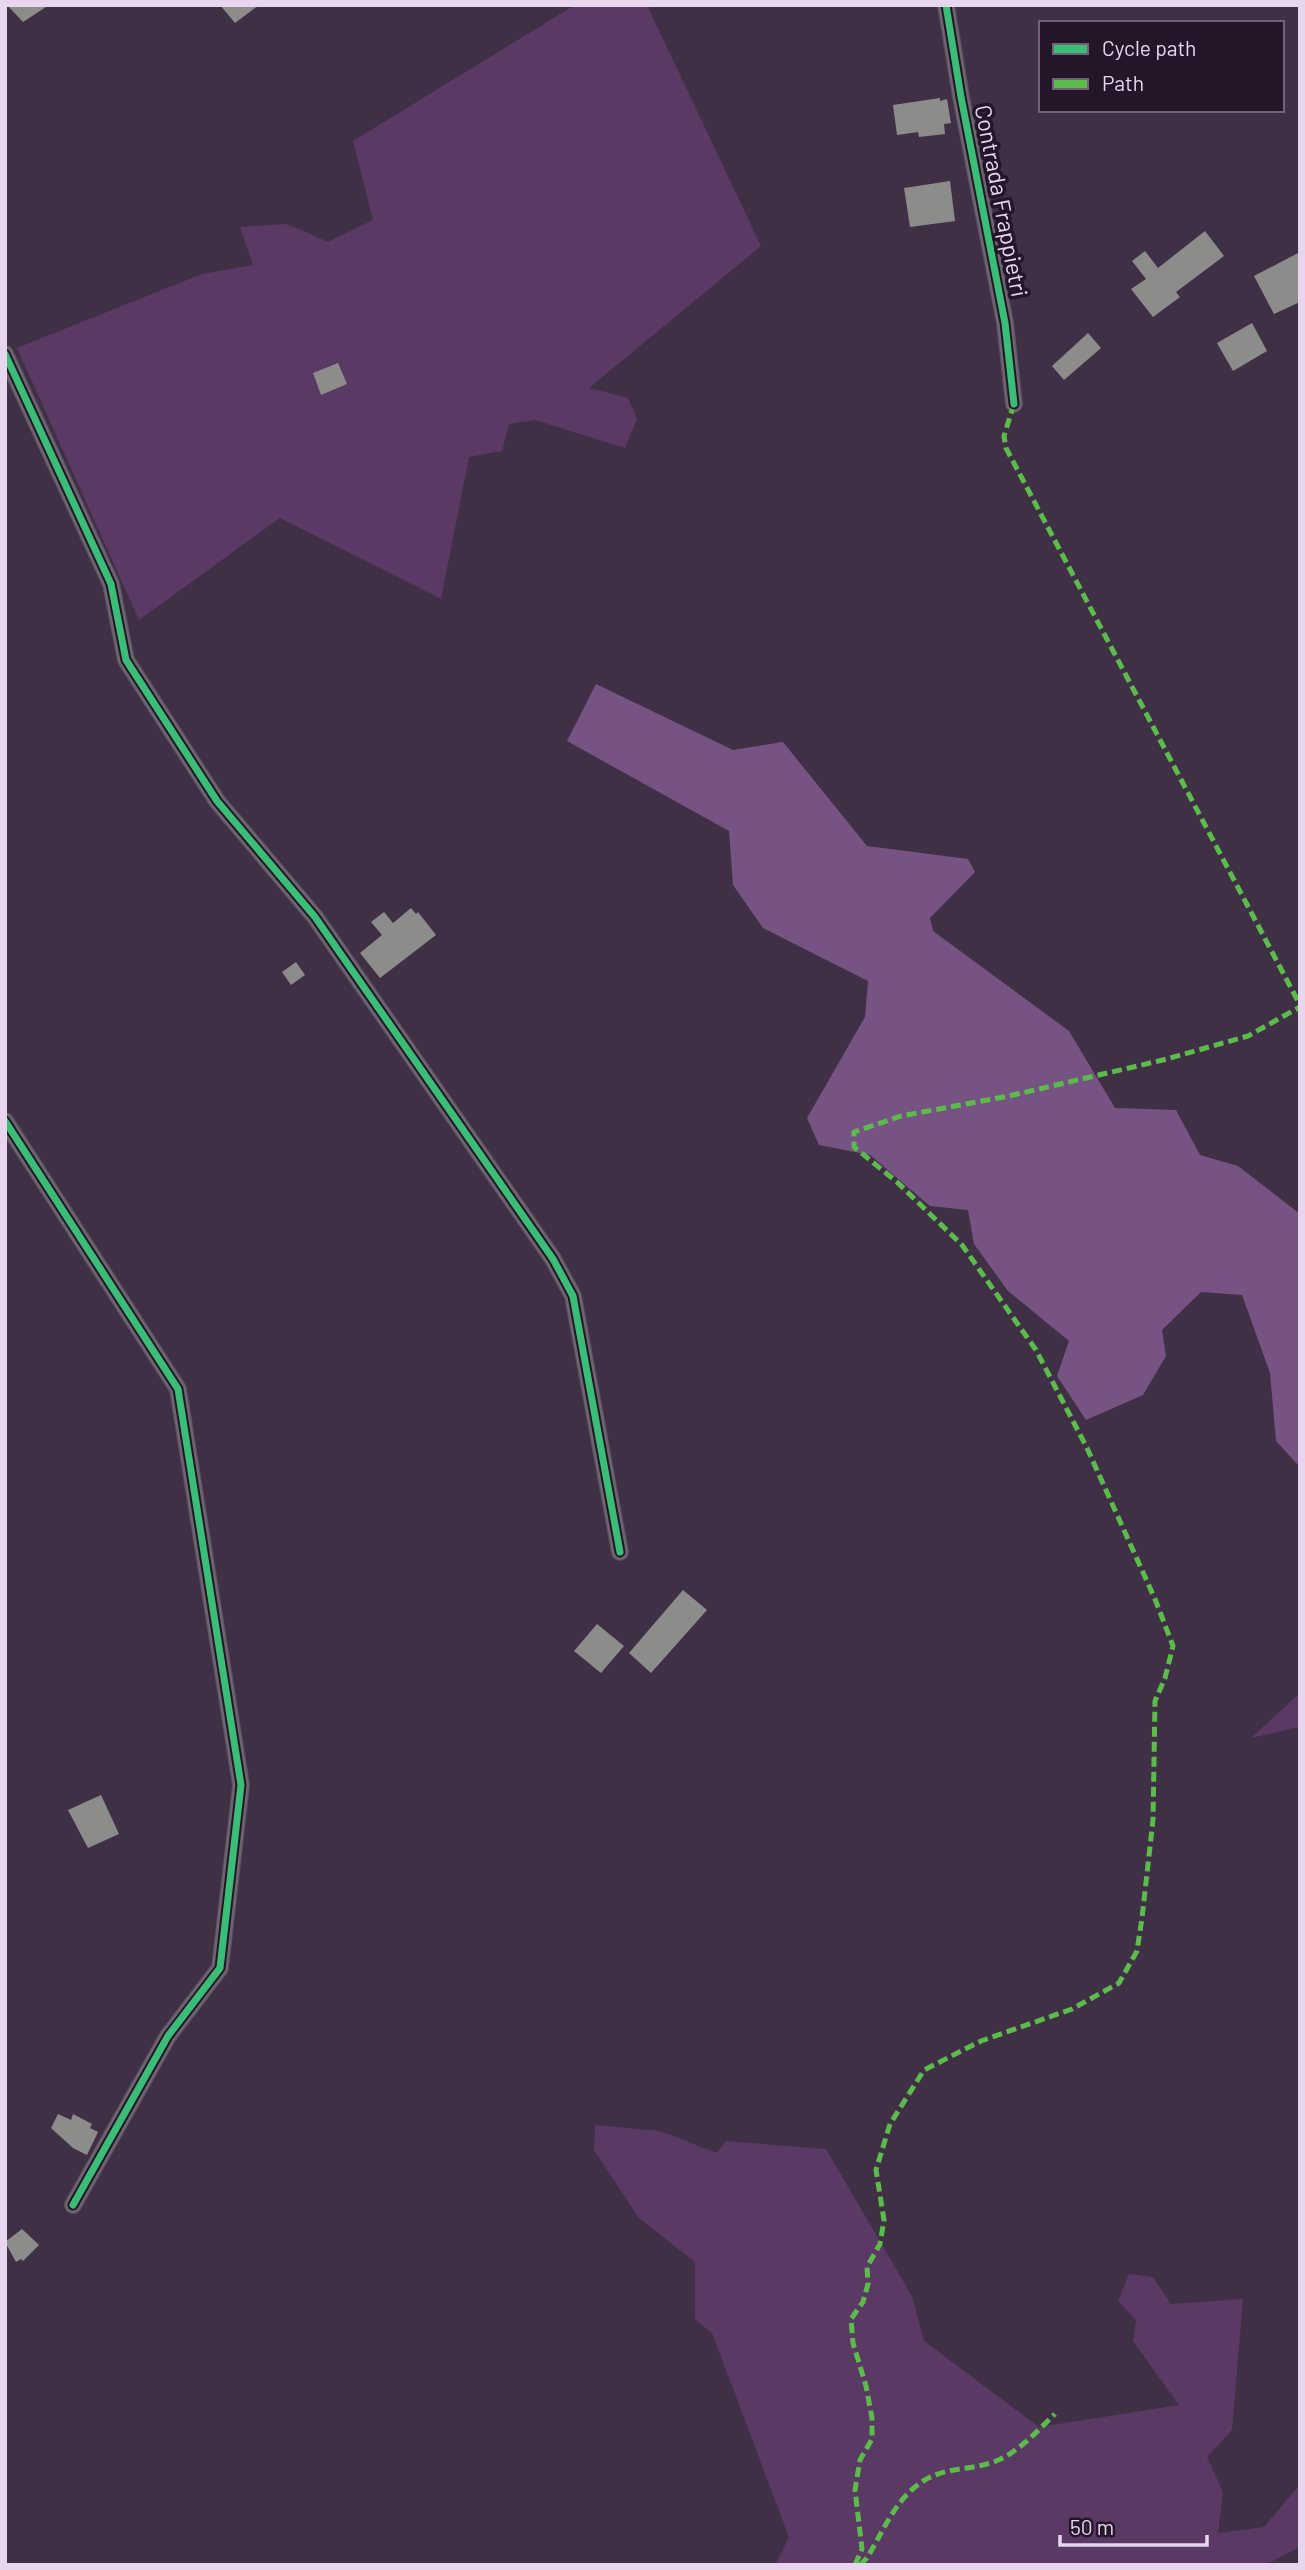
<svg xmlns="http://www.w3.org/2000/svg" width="1305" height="2570" viewBox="0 0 1305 2570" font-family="Barlow,sans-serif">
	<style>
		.green { fill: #5a3965 }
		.forest { fill: #765383 }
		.building { fill: #8c8d8b }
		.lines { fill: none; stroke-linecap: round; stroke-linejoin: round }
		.street-casing { stroke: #5a4c5f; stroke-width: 18 }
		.street { stroke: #6c656f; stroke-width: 16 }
		.quiet { stroke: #5cbc4b; stroke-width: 5; stroke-dasharray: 10 5; stroke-linecap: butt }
		.cycleway-casing { stroke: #241628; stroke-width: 11 }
		.cycleway { stroke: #3abd76; stroke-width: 7 }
		.labels { text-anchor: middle; stroke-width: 7; stroke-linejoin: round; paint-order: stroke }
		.street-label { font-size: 23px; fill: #e8d5ee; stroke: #241628 }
	</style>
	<rect width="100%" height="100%" fill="#403046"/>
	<g class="green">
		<path d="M 575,5 L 647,5 L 761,246 L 589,388 L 628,398 L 637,419 L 625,448 L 535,420 L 509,424 L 502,451 L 469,457 L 441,599 L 280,518 L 139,620 L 17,348 L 202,274 L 253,265 L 240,227 L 287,224 L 328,242 L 373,220 L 353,141 Z"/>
		<path d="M 1300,1693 L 1300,1727 L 1251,1738 Z"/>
		<path d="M 595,2125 L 660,2131 L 717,2153 L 726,2141 L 826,2149 L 912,2296 L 924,2341 L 1039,2427 L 1179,2405 L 1133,2341 L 1136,2320 L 1118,2301 L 1129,2274 L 1153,2277 L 1171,2304 L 1243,2299 L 1232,2430 L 1207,2457 L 1223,2492 L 1218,2533 L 1264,2527 L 1296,2489 L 1300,2488 L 1300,2547 L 1265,2565 L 775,2565 L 789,2537 L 712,2333 L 695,2319 L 695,2262 L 639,2218 L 594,2150 Z"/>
	</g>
	<path class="forest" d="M 596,684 L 733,750 L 783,742 L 867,846 L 968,859 L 975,872 L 930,918 L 933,931 L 1069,1031 L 1115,1108 L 1176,1110 L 1200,1155 L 1238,1166 L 1300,1214 L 1300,1467 L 1276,1441 L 1270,1373 L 1242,1295 L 1201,1292 L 1162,1330 L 1166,1356 L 1143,1395 L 1086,1420 L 1057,1376 L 1069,1341 L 1008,1291 L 974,1244 L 968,1210 L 930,1206 L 870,1155 L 819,1145 L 807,1118 L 865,1017 L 868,981 L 763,928 L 733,885 L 729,831 L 567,741 Z"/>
	<g class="building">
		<path d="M 7,5 L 49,5 L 23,22 Z"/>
		<path d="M 220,5 L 259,5 L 235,23 Z"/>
		<path d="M 940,98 L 940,101 L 947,99 L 951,123 L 944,124 L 945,134 L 919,137 L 918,132 L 897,135 L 893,105 Z"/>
		<path d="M 950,181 L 955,221 L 910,227 L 904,188 Z"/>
		<path d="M 1205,231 L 1224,256 L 1176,292 L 1180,297 L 1153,317 L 1131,289 L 1146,279 L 1132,261 L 1145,251 L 1158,268 Z"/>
		<path d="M 1300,252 L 1300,302 L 1274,314 L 1254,276 Z"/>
		<path d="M 1252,323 L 1267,351 L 1233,371 L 1217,343 Z"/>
		<path d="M 1088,333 L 1101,348 L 1064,380 L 1052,366 Z"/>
		<path d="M 338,363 L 347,384 L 321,395 L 313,373 Z"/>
		<path d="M 411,908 L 416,914 L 418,912 L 436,935 L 380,978 L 360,953 L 382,935 L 371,922 L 384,912 L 393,923 Z"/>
		<path d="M 296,962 L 305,975 L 291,985 L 282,972 Z"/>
		<path d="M 683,1590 L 707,1610 L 651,1673 L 629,1653 Z"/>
		<path d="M 597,1624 L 624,1646 L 601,1673 L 574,1651 Z"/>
		<path d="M 101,1795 L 119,1834 L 88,1848 L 68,1810 Z"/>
		<path d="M 58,2114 L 71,2120 L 73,2114 L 92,2124 L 90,2128 L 98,2132 L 87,2155 L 73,2148 L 51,2128 Z"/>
		<path d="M 22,2229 L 39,2245 L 23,2261 L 21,2259 L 16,2262 L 5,2242 Z"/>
	</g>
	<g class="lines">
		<defs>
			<g id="street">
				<path d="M 946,5 L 961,97 L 1005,323 L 1014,404"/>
				<path d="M 5,354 L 111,584 L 126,660 L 217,801 L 315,917 L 553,1259 L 573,1296 L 620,1552"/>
				<path d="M 5,1121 L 178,1389 L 241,1785 L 220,1968 L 168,2036 L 73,2205"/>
			</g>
		</defs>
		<use href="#street" class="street-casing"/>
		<use href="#street" class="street"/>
		<g class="quiet">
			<path d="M 1014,404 L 1004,436 L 1006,448 L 1300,1005"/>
			<path d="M 855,2565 L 862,2549 L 855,2490 L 860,2460 L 872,2439 L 872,2418 L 866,2386 L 853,2343 L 851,2319 L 863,2302 L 868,2284 L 867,2267 L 880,2244 L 884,2220 L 876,2170 L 890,2124 L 924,2070 L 981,2041 L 1072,2009 L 1119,1983 L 1137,1951 L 1142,1918 L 1153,1820 L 1155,1701 L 1165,1678 L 1173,1646 L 1155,1599 L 1087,1448 L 1036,1350 L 962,1245 L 897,1182 L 854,1147 L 854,1132 L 901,1116 L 1009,1096 L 1163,1060 L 1248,1036 L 1300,1007"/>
			<path d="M 860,2565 L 867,2558 C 881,2535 893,2505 915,2487 C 941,2465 968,2472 996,2461 C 1019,2452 1038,2430 1055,2414"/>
		</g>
		<defs>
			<g id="cycleway">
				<path d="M 946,5 L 961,97 L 1005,323 L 1014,404"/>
				<path d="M 5,354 L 111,584 L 126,660 L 217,801 L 315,917 L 553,1259 L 573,1296 L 620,1552"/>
				<path d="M 5,1121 L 178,1389 L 241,1785 L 220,1968 L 168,2036 L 73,2205"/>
			</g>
		</defs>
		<use href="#cycleway" class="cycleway-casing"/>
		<use href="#cycleway" class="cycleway"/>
	</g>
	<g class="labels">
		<g class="street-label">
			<text transform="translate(1001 201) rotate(79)" y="8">Contrada Frappietri</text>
		</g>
	</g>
	<rect width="1305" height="2570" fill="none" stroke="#e8d5ee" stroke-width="14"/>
	<rect x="1039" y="21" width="245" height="91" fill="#241628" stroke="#726277" stroke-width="2"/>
	<rect x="1053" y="44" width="35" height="10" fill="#3abd76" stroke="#726277" stroke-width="2"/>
	<text x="1102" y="56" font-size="21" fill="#e8d5ee">Cycle path</text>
	<rect x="1053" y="79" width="35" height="10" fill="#5cbc4b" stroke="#726277" stroke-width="2"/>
	<text x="1102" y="91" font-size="21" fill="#e8d5ee">Path</text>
	<path d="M1060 2535v10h147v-10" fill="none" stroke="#e8d5ee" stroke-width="3.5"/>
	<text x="1070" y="2535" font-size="21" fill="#e8d5ee" stroke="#241628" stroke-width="5" paint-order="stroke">50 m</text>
</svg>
